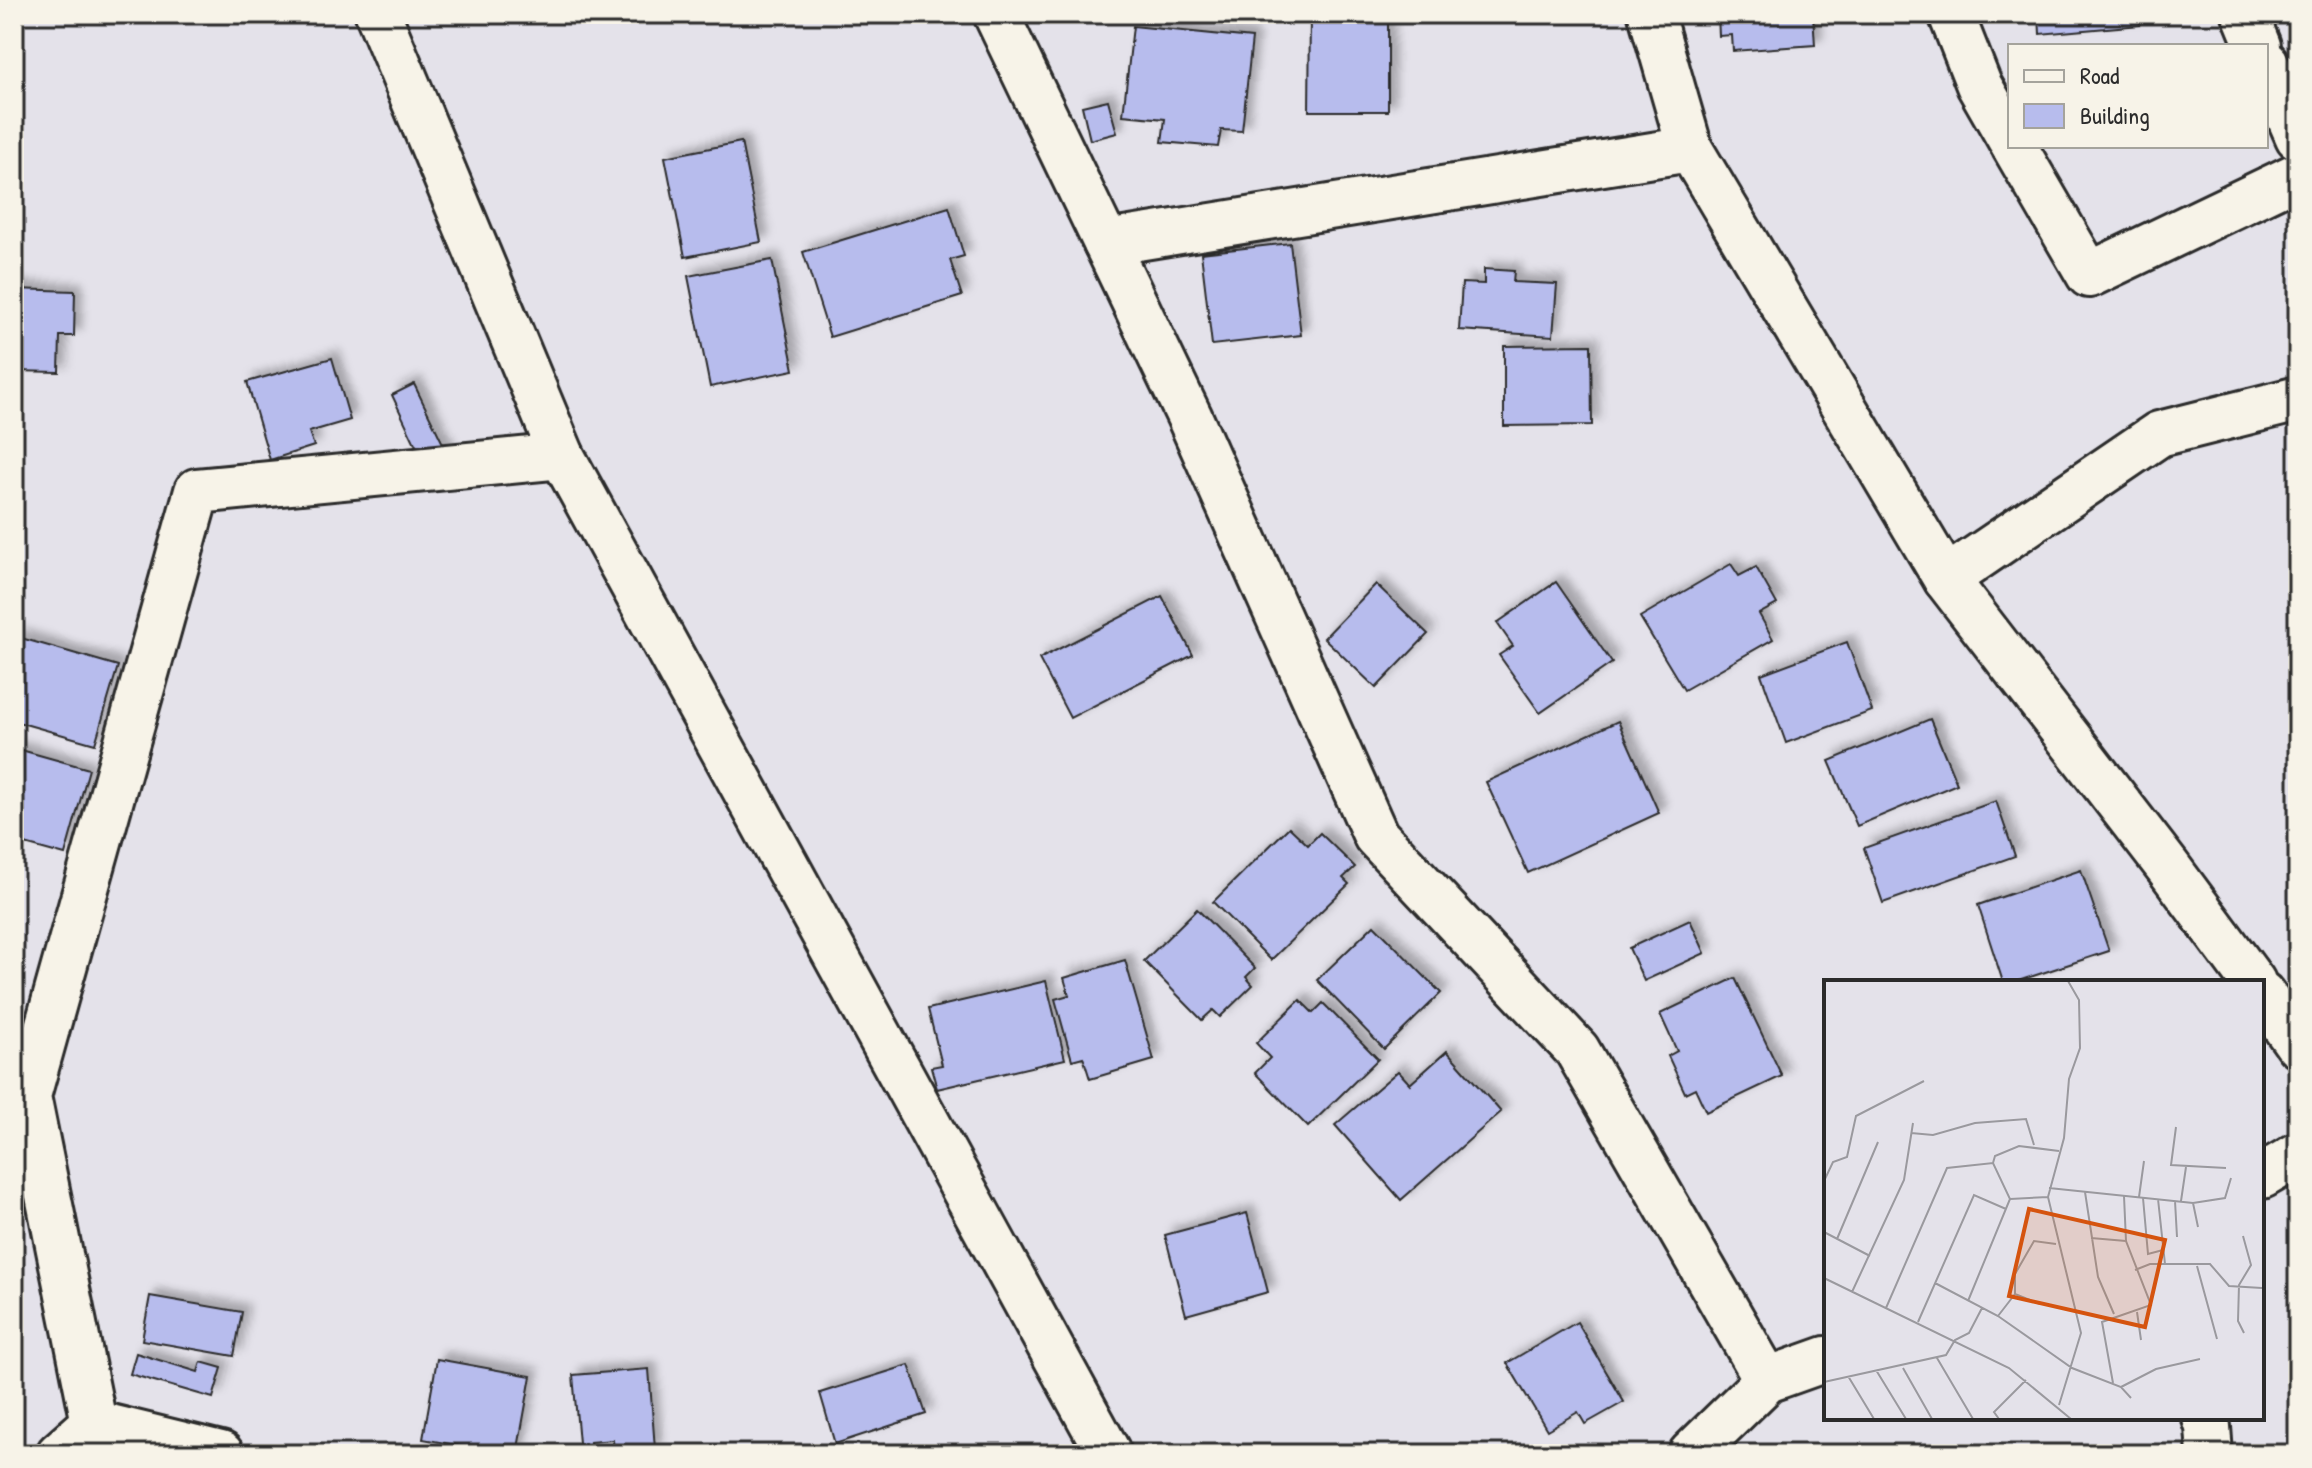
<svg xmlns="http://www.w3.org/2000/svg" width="2312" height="1468" viewBox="0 0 2312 1468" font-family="'Patrick Hand',sans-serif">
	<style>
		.building { fill: #b7bced; stroke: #2b2b2b; stroke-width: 2; filter: url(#shadow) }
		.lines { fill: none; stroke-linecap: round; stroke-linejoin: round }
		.minor-casing { stroke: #2b2b2b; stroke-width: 50 }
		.minor { stroke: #f7f3e8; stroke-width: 44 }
		.inset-road { fill: none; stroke: #9a999e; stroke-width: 2 }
		.view { fill: #d5540f; fill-opacity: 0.15; stroke: #d5540f; stroke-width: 4 }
		.inset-edge { fill: none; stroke: #2b2b2b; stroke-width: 4 }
	</style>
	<defs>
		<filter id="shadow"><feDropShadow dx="7" dy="-7" stdDeviation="4" flood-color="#0004"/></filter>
	</defs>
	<rect width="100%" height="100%" fill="#e4e2ea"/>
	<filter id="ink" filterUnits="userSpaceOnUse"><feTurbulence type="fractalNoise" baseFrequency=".0125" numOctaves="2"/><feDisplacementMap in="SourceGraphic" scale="16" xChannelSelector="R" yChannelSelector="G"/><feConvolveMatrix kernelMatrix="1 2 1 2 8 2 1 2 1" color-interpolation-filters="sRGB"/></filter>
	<g filter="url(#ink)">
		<g class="building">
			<path d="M 1310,14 L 1388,14 L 1388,111 L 1309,111 Z"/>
			<path d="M 1718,14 L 1813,14 L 1815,45 L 1733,51 L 1732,35 L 1719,36 Z"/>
			<path d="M 2039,14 L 2139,14 L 2140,25 L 2040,34 Z"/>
			<path d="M 1133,26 L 1252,38 L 1242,131 L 1221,130 L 1218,147 L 1162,142 L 1165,119 L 1123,115 Z"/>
			<path d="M 1108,100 L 1117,133 L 1090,140 L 1082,106 Z"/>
			<path d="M 741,142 L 761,242 L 685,257 L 665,157 Z"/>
			<path d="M 949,207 L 964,256 L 950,260 L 962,296 L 830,337 L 803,252 Z"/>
			<path d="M 1290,243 L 1301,335 L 1212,345 L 1201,253 Z"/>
			<path d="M 772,260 L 794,370 L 710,387 L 688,276 Z"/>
			<path d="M 1484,269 L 1514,271 L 1513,282 L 1557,284 L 1553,336 L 1459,330 L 1462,283 L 1484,284 Z"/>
			<path d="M 14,289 L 75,291 L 74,336 L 60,336 L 59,372 L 14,371 Z"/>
			<path d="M 1591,345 L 1592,425 L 1504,426 L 1504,346 Z"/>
			<path d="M 332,358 L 350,420 L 309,432 L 314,446 L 270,460 L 247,382 Z"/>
			<path d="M 414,384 L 449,456 L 426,467 L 392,395 Z"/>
			<path d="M 1731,564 L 1739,576 L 1756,567 L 1777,604 L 1759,614 L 1773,639 L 1684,690 L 1640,617 Z"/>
			<path d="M 1556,582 L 1612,663 L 1540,713 L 1499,655 L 1513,646 L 1497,623 Z"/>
			<path d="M 1376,584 L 1428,634 L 1376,688 L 1324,638 Z"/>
			<path d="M 1162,596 L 1193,655 L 1070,718 L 1039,659 Z"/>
			<path d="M 14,636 L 118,666 L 95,744 L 14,721 Z"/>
			<path d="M 1847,642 L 1872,711 L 1786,743 L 1761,674 Z"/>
			<path d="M 1930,719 L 1957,784 L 1857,826 L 1829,761 Z"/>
			<path d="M 1618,721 L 1659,813 L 1528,873 L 1486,782 Z"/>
			<path d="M 14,748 L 89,769 L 65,855 L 14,841 Z"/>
			<path d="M 1996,801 L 2015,856 L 1883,903 L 1864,848 Z"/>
			<path d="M 1289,827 L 1308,845 L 1320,833 L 1355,867 L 1343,878 L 1349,884 L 1271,960 L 1213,902 Z"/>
			<path d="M 2081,870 L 2109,951 L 2015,982 L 2003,982 L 1978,905 Z"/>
			<path d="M 1197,909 L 1255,968 L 1246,977 L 1253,985 L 1220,1017 L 1213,1010 L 1202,1020 L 1144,961 Z"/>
			<path d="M 1690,920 L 1705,953 L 1644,981 L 1629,948 Z"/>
			<path d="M 1374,925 L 1441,993 L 1384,1049 L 1317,980 Z"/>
			<path d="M 1125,960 L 1154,1060 L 1090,1079 L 1083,1057 L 1072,1060 L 1055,999 L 1069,995 L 1064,978 Z"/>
			<path d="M 1735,978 L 1782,1076 L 1706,1112 L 1695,1088 L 1685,1093 L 1668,1056 L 1677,1051 L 1660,1014 Z"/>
			<path d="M 1046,981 L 1065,1059 L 937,1089 L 931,1067 L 942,1065 L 928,1009 Z"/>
			<path d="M 1300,1000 L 1313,1013 L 1323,1003 L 1378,1059 L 1308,1127 L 1255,1073 L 1270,1058 L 1256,1043 Z"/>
			<path d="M 1447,1051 L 1501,1112 L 1401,1200 L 1335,1125 L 1398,1071 L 1410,1084 Z"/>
			<path d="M 1247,1213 L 1268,1292 L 1186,1315 L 1165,1235 Z"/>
			<path d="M 150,1296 L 242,1312 L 234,1356 L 142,1340 Z"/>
			<path d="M 1577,1322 L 1624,1402 L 1585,1424 L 1578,1412 L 1547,1430 L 1507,1363 Z"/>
			<path d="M 136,1353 L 198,1372 L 201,1362 L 222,1368 L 213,1398 L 130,1374 Z"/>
			<path d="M 437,1359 L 531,1376 L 517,1454 L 505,1454 L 423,1439 Z"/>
			<path d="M 909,1365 L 926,1414 L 835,1444 L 820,1393 Z"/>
			<path d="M 649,1369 L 655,1449 L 614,1452 L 613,1440 L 590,1442 L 590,1454 L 580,1454 L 573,1375 Z"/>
		</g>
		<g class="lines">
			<defs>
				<g id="minor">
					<path d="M 378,14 L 562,456 L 1109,1454"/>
					<path d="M 996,14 L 1189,416 L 1376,836 L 1577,1050 L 1767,1380"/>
					<path d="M 1651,14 L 1690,149 L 1946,579 L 2168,867 L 2253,982"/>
					<path d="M 1951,14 L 1979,85 L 2010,139"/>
					<path d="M 2245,14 L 2258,46"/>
					<path d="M 2266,63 L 2298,137"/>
					<path d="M 2014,146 L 2089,275 L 2298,175"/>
					<path d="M 1106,243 L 1690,149"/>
					<path d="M 1946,579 L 2159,434 L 2298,399"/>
					<path d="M 2262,994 L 2298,1045"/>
					<path d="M 2262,1176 L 2298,1155"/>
					<path d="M 2205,1418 L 2208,1427 L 2210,1454"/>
					<path d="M 94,1423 L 221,1454"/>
					<path d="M 59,1454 L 94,1423 L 28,1096 L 197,491 L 562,456"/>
					<path d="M 1691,1454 L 1767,1380 L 1826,1359"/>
				</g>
			</defs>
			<use href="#minor" class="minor-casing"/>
			<use href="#minor" class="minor"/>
		</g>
	</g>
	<g transform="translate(1824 980)">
		<rect width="440" height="440" fill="#e4e2ea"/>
		<path class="inset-road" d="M 352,147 L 347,185 L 402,188M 87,153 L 109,155 L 151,143 L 202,139 L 210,165M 169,183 L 171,176 L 195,166 L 235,171M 0,201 L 9,182 L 23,177 L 32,136 L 100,101M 225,208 L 369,223 L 401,218 L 407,198M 261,212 L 274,297 L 290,334M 315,217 L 320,181M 319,218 L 324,274 L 339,270M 186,219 L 224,217M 334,219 L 341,284M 351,221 L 353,257M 357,221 L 362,187M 369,223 L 374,247M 0,252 L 46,276M 419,256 L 427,285 L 415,305 L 414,341 L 420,353M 267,258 L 302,261M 13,259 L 54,162M 373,286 L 393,359M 311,290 L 326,284 L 386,284 L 405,306 L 438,308M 0,298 L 185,388 L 247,439M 111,303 L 174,336 L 248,388 L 297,407 L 307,418M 28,312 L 80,200 L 89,143M 191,314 L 216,324M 62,328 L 123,188 L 169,183 L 186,219 L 144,321M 313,332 L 317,360M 174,336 L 191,314 L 191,294 L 210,261 L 232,264M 94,342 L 150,215 L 182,229M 113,378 L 149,439M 79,388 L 108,439M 52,390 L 82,439M 24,396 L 50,439M 0,402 L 122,375 L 131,360 L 145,353 L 158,328M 289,403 L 278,342 L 327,325 L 302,261 L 300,216M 297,407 L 332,389 L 376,379M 235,425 L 257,353 L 224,217 L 240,158 L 245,99 L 256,68 L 255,20 L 244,1M 175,439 L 170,432 L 202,400"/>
		<path class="view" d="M 205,229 L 341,260 L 321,347 L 185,316 Z"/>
		<rect width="440" height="440" class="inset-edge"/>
	</g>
	<rect width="2312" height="1468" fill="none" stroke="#f7f3e8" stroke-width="48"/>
	<rect x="24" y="24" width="2264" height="1420" fill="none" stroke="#2b2b2b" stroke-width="3" filter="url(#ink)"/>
	<rect x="2008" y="44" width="260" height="104" fill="#f7f3e8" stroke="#a5a39c" stroke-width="2"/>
	<rect x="2024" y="70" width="40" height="12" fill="#f7f3e8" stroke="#a5a39c" stroke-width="2"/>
	<text x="2080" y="84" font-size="24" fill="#2b2b2b">Road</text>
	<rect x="2024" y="104" width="40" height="24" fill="#b7bced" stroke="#a5a39c" stroke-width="2"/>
	<text x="2080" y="124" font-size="24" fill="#2b2b2b">Building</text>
</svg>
